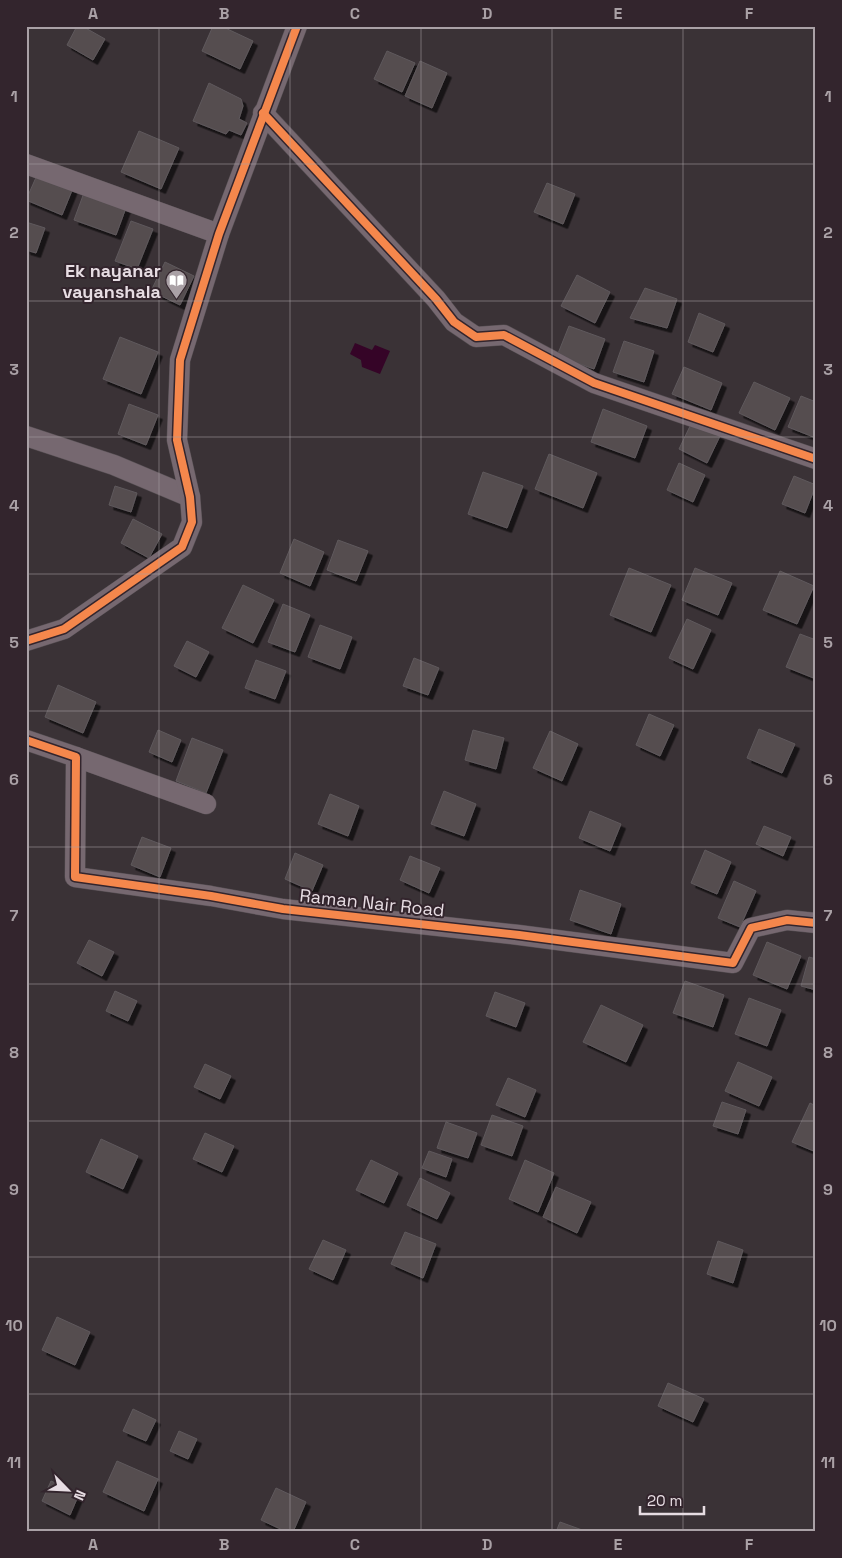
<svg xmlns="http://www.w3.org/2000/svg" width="842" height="1558" viewBox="0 0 842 1558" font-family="'Space Grotesk',sans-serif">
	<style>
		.water { fill: #350427 }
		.building { fill: #544d50; stroke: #5f595c; filter: url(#shadow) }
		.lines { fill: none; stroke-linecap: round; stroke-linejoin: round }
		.street-casing { stroke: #554e52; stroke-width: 21 }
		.street { stroke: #766870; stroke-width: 20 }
		.cycleway-casing { stroke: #33252d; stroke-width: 11 }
		.cycleway { stroke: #f5874c; stroke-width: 8 }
		.grid { fill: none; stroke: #aaa1a6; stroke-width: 1; stroke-opacity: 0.55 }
		.labels { text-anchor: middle; stroke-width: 4; stroke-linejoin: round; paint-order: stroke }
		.poi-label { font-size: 18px; font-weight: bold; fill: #e7dde3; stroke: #33252d; text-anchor: end }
		.street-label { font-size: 18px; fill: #e7dde3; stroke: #33252d }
		.neatline { fill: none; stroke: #aaa1a6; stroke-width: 2 }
		.grid-label { font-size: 16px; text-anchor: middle; font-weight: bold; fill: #aaa1a6 }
	</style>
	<defs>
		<filter id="shadow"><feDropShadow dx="4.5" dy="4.5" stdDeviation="0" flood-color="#0009"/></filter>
	</defs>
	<rect width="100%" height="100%" fill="#3a3236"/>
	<path class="water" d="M 355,343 L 372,350 L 375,345 L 390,351 L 380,374 L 362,367 L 361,360 L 350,354 Z"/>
	<g class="building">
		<path d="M 77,26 L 82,26 L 105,39 L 93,60 L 67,45 Z"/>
		<path d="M 213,26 L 221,26 L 253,41 L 240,69 L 202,51 Z"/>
		<path d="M 387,51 L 415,63 L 402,92 L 374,79 Z"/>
		<path d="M 420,61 L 447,73 L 432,108 L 405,96 Z"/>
		<path d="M 209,83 L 241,99 L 243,106 L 239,119 L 247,123 L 241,135 L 229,130 L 226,134 L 193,121 Z"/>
		<path d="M 139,131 L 179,148 L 161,189 L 121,172 Z"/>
		<path d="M 38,173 L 73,188 L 62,215 L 26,200 Z"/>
		<path d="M 547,183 L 575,194 L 563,224 L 534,212 Z"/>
		<path d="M 85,190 L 127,205 L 116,235 L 74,220 Z"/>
		<path d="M 131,221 L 153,229 L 137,269 L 115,261 Z"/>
		<path d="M 26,222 L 45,228 L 36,253 L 26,250 Z"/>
		<path d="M 165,262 L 194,276 L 180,305 L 151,291 Z"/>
		<path d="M 577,275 L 610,292 L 595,323 L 561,306 Z"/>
		<path d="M 645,288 L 677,299 L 667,328 L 630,318 Z"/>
		<path d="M 699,313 L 725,324 L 713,352 L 688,342 Z"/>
		<path d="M 569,326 L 605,339 L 594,369 L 557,356 Z"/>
		<path d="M 120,337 L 158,352 L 141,394 L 103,379 Z"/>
		<path d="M 624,341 L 654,351 L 644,382 L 613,372 Z"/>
		<path d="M 684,367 L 722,383 L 711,410 L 672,394 Z"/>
		<path d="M 754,382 L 790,398 L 775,430 L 739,413 Z"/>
		<path d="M 801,396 L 816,402 L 816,438 L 788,427 Z"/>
		<path d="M 129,404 L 158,415 L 146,445 L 118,434 Z"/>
		<path d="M 603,409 L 647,426 L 635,458 L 591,442 Z"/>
		<path d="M 692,422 L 720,436 L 707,463 L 679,449 Z"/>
		<path d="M 549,454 L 597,473 L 583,508 L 535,489 Z"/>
		<path d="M 679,463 L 705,475 L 693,502 L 667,490 Z"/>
		<path d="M 483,472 L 523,486 L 507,528 L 468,514 Z"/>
		<path d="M 794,476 L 816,485 L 805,513 L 782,504 Z"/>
		<path d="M 115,486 L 137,493 L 131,512 L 109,505 Z"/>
		<path d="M 133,519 L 162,534 L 149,558 L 121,543 Z"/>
		<path d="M 294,539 L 324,552 L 310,586 L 280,573 Z"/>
		<path d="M 338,540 L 368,551 L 356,581 L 327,570 Z"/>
		<path d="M 629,568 L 671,585 L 651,632 L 610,615 Z"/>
		<path d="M 695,568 L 732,583 L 718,615 L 682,600 Z"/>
		<path d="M 780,571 L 814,586 L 797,624 L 763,610 Z"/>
		<path d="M 243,585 L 274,600 L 253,643 L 222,628 Z"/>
		<path d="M 283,604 L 310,615 L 295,652 L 268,642 Z"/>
		<path d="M 687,619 L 711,630 L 693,669 L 669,658 Z"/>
		<path d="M 320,625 L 352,637 L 340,669 L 308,657 Z"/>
		<path d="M 800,634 L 816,640 L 816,679 L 786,667 Z"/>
		<path d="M 187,641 L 209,652 L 196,677 L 174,666 Z"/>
		<path d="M 414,658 L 439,668 L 428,695 L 403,686 Z"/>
		<path d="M 256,660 L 286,671 L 275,699 L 245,688 Z"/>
		<path d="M 58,685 L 96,702 L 83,733 L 45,717 Z"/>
		<path d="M 649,714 L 674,725 L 660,756 L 636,745 Z"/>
		<path d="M 759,729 L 795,744 L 782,773 L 747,758 Z"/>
		<path d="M 158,730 L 181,740 L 172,762 L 149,752 Z"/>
		<path d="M 473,730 L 504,738 L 496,769 L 465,760 Z"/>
		<path d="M 550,731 L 578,744 L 562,781 L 533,768 Z"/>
		<path d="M 192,738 L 223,750 L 206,793 L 176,781 Z"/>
		<path d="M 444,791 L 476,804 L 464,836 L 431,824 Z"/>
		<path d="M 330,794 L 359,806 L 348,836 L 318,824 Z"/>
		<path d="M 590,811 L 621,824 L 610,851 L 579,838 Z"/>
		<path d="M 764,826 L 791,837 L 783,856 L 756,844 Z"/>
		<path d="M 142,837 L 171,848 L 160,877 L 131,865 Z"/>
		<path d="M 705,850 L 731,862 L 717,894 L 691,883 Z"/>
		<path d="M 295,853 L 323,865 L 312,891 L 285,879 Z"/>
		<path d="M 410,856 L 440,868 L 429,893 L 400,880 Z"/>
		<path d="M 734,881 L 756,891 L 740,927 L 718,918 Z"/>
		<path d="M 580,890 L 621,904 L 611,934 L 570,920 Z"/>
		<path d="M 89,940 L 114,952 L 102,976 L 77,963 Z"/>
		<path d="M 767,942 L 801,956 L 787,989 L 753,975 Z"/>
		<path d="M 809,957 L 816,959 L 816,990 L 801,986 Z"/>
		<path d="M 685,981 L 724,995 L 713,1027 L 673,1013 Z"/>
		<path d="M 115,991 L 137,1001 L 128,1021 L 106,1011 Z"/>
		<path d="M 495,992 L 525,1003 L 516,1027 L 486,1016 Z"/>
		<path d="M 749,998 L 781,1010 L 767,1046 L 735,1034 Z"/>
		<path d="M 601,1005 L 643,1025 L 626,1062 L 583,1042 Z"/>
		<path d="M 738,1062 L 772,1077 L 759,1106 L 725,1091 Z"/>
		<path d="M 205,1064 L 231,1076 L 220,1099 L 194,1087 Z"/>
		<path d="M 508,1078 L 536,1090 L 525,1117 L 496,1105 Z"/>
		<path d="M 722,1102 L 746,1110 L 738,1134 L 713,1126 Z"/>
		<path d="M 810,1103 L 816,1106 L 816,1152 L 792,1142 Z"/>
		<path d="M 492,1115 L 523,1126 L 512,1156 L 481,1145 Z"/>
		<path d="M 446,1122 L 477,1133 L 468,1158 L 437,1148 Z"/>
		<path d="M 205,1133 L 234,1146 L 222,1172 L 193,1159 Z"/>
		<path d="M 101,1139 L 138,1156 L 123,1189 L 86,1172 Z"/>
		<path d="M 429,1151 L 452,1159 L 446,1177 L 422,1168 Z"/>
		<path d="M 371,1160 L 398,1173 L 384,1203 L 356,1190 Z"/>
		<path d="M 525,1160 L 554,1173 L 538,1212 L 509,1199 Z"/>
		<path d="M 420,1178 L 450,1193 L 437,1219 L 407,1205 Z"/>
		<path d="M 556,1187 L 591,1202 L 577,1233 L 543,1217 Z"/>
		<path d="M 405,1232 L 436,1244 L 423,1278 L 391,1264 Z"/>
		<path d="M 323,1240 L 346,1250 L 333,1280 L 309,1269 Z"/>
		<path d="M 718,1241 L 743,1250 L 733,1283 L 707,1274 Z"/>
		<path d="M 57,1317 L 90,1332 L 75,1365 L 42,1350 Z"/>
		<path d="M 668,1383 L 704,1399 L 693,1422 L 658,1406 Z"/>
		<path d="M 133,1409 L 156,1420 L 146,1441 L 123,1431 Z"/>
		<path d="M 179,1431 L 197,1439 L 188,1459 L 170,1451 Z"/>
		<path d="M 117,1461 L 158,1479 L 144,1511 L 103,1492 Z"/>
		<path d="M 51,1481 L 79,1494 L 70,1515 L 42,1501 Z"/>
		<path d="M 276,1488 L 306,1502 L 293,1532 L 287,1532 L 261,1520 Z"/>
		<path d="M 560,1522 L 585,1531 L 584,1532 L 556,1532 Z"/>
	</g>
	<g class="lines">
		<defs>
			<g id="street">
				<path d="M 263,113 L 436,299 L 454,322 L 476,337 L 504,335 L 594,383 L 816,459"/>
				<path d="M 26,164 L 219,234"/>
				<path d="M 26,436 L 114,465 L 190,497"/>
				<path d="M 26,641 L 64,629 L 182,547 L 192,522 L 190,497 L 177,440 L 180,360 L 219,234 L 297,26"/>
				<path d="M 26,740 L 76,757 L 75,877 L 211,896 L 283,909 L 519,935 L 733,963 L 751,928 L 787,920 L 816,923"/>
				<path d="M 76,757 L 206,804"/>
			</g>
		</defs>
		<use href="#street" class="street-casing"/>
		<use href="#street" class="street"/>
		<defs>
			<g id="cycleway">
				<path d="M 263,113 L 436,299 L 454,322 L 476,337 L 504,335 L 594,383 L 816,459"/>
				<path d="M 26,641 L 64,629 L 182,547 L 192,522 L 190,497 L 177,440 L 180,360 L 219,234 L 297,26"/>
				<path d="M 26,740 L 76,757 L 75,877 L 211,896 L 283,909 L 519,935 L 733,963 L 751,928 L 787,920 L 816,923"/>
			</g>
		</defs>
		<use href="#cycleway" class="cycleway-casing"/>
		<use href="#cycleway" class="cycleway"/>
	</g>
	<path class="grid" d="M 159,26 L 159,1532M 290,26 L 290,1532M 421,26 L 421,1532M 552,26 L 552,1532M 683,26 L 683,1532M 26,164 L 816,164M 26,301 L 816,301M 26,437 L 816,437M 26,574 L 816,574M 26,711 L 816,711M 26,847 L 816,847M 26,984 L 816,984M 26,1121 L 816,1121M 26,1257 L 816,1257M 26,1394 L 816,1394"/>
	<defs>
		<symbol id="library-pin" viewBox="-11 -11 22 30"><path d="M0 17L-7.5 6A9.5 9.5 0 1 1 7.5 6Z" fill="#aaa1a6" stroke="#33252d"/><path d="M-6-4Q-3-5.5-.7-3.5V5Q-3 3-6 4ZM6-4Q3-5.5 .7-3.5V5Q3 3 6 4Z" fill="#fff"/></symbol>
	</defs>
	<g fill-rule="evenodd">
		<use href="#library-pin" x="164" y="268" width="25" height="34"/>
	</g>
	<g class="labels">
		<g class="poi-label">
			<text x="161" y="277">Ek nayanar<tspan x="161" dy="21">vayanshala</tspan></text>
		</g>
		<g class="street-label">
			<text transform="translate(372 903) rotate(6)" y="6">Raman Nair Road</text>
		</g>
	</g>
	<rect width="842" height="1558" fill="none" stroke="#33252d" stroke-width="55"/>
	<g transform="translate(68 1490) rotate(114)" stroke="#33252d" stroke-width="4" paint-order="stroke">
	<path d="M0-4L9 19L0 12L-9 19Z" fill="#e7dde3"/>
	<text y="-8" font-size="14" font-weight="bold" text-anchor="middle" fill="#e7dde3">N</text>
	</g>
	<path d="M640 1506v8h64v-8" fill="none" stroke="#e7dde3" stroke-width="2.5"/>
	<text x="647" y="1506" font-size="15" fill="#e7dde3" stroke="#33252d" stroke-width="4" paint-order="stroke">20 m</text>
	<rect x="28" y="28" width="786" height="1502" class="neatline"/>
	<g class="grid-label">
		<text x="93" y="19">A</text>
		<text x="224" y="19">B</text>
		<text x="355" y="19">C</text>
		<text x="487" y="19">D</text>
		<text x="618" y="19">E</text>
		<text x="749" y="19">F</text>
		<text x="14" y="102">1</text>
		<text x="828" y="102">1</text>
		<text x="14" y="238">2</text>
		<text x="828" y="238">2</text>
		<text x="14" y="375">3</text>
		<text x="828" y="375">3</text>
		<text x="14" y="511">4</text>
		<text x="828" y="511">4</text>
		<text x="14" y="648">5</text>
		<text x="828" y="648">5</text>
		<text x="14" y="785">6</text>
		<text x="828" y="785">6</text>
		<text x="14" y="921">7</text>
		<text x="828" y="921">7</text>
		<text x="14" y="1058">8</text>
		<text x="828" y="1058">8</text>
		<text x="14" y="1195">9</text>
		<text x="828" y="1195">9</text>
		<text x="14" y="1331">10</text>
		<text x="828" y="1331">10</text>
		<text x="14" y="1468">11</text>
		<text x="828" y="1468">11</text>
		<text x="93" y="1550">A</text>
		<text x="224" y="1550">B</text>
		<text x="355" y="1550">C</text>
		<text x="487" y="1550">D</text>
		<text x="618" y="1550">E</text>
		<text x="749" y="1550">F</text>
	</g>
</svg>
